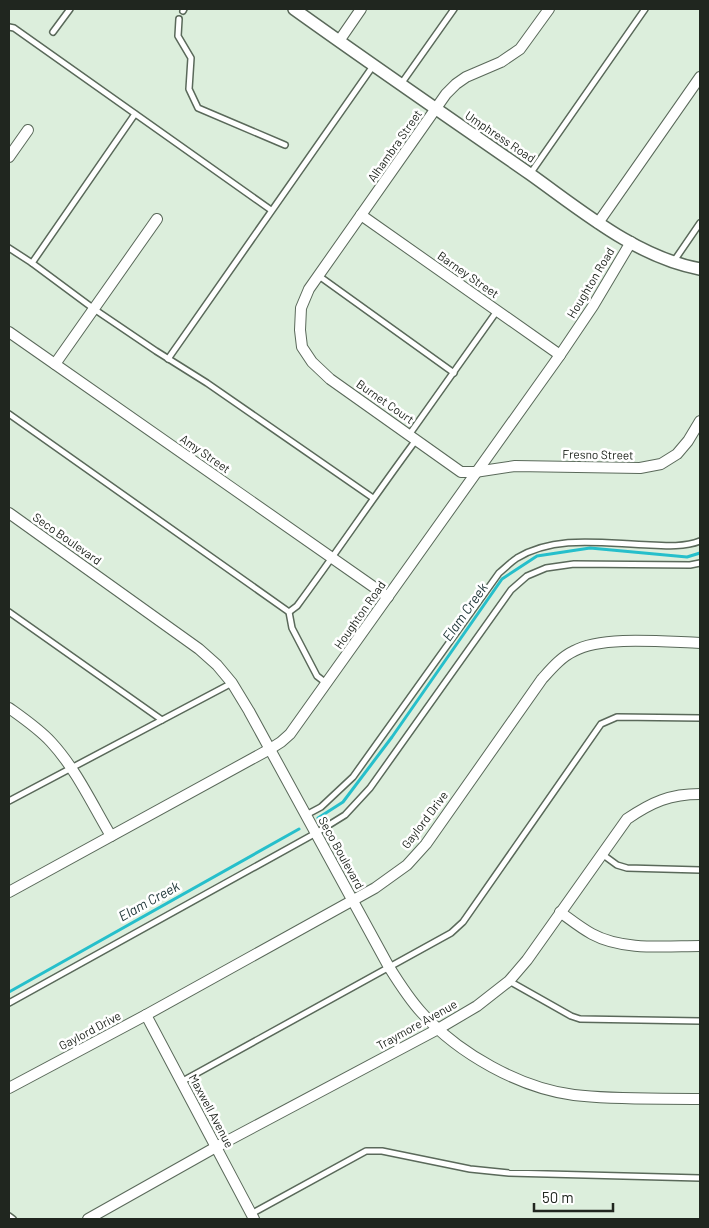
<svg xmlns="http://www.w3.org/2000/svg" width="709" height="1228" viewBox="0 0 709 1228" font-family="Barlow,sans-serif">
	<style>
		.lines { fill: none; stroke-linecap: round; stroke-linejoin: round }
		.stream { stroke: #26bfcb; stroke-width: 3 }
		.service-casing { stroke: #5a695a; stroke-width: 8 }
		.minor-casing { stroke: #5a695a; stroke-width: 12 }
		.tertiary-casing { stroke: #5a695a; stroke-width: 14 }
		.service { stroke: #fff; stroke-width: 5 }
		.minor { stroke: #fff; stroke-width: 10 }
		.tertiary { stroke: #fff; stroke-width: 11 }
		.labels { text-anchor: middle; stroke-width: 5; stroke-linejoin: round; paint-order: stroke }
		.street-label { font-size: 12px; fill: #20261f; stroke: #fff }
		.water-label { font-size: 14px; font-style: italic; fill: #21383a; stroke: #fff }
	</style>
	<rect width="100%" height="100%" fill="#dceedc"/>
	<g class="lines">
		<g class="stream">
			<path d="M 318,818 L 343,802 L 392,737 L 502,579 L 537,556 L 590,548 L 687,557 L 700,553"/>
			<path d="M 9,992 L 299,829"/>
		</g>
		<defs>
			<g id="service">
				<path d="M 183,11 L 184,9"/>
				<path d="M 179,19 L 178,36 L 191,58 L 189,89 L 198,108 L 285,145"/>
				<path d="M 9,27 L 14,28 L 271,210"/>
				<path d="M 53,32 L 70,9"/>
				<path d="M 401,84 L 454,9"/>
				<path d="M 135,114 L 32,263 L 94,309 L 156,351 L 207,383 L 373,498"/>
				<path d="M 530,174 L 645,9"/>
				<path d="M 9,248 L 32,263"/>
				<path d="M 674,261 L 700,223"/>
				<path d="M 319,276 L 454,373"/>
				<path d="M 168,359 L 373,66"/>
				<path d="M 9,414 L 289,612 L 292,628 L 317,676 L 326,683"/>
				<path d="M 409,435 L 497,311"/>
				<path d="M 9,612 L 162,720 L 9,801"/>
				<path d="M 289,612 L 297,606 C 337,552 375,495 416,440"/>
				<path d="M 162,720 L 232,683"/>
				<path d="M 306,815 L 321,807 L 353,777 L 499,573 C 505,568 511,562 517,558 C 557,534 606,544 650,545 C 667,546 685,547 700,541"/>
				<path d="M 602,854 L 617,865 L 627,868 L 700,870"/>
				<path d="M 509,981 L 571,1016 L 580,1019 L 700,1021"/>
				<path d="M 9,1003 L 316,833 L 345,815 L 370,788 L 511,590 L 527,576 L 546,568 L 574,564 L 690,565 L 700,563"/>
				<path d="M 181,1082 L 451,933 L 463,922 L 601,724 L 617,717 L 700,718"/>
				<path d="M 251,1214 L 366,1151 L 382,1151 L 470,1169 L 509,1173 L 700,1178"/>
				<path d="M 9,1216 L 13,1219"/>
			</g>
			<g id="minor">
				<path d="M 549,9 L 520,49 L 501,62 L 466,77 L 456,84 L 446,94 L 309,289 L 301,308 L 300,330 L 302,347 L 312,362 L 330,379 L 461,472 L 475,472 L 515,466 L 640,468 L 661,464 L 677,454 L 688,441 L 700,421"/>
				<path d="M 339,41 L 361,9"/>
				<path d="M 9,157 L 28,130"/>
				<path d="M 361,215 L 560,355"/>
				<path d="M 598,223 L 700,77"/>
				<path d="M 9,332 L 388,597"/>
				<path d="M 55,364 L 157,219"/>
				<path d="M 9,513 L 199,649 L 217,665 L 232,683 L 249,711 L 389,967 C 399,983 409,999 422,1013 C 459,1054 520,1088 574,1095 C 616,1100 659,1098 700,1099"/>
				<path d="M 9,708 C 23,718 39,729 51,742 C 76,769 92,804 111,836"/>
				<path d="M 9,892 L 270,749 L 281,742 L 290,734 L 560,355 L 593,306 L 631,242"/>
				<path d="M 560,912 C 571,920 581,928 592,934 C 623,951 667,946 700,946"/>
				<path d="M 146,1015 L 254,1219"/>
				<path d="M 9,1088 L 146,1015 L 375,888 L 407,865 L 426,844 L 542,679 C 551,669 561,657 574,651 C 602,635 667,642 700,643"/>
				<path d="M 88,1219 L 216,1147 L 438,1029 L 477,1006 L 509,981 L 527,960 L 627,819 C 652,802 670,794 700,794"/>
			</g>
			<path id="tertiary" d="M 294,9 C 372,65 451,119 530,174 C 582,211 636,257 700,269"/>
		</defs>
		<use href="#service" class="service-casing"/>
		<use href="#minor" class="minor-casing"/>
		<use href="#tertiary" class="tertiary-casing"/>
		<use href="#service" class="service"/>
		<use href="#minor" class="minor"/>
		<use href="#tertiary" class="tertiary"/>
	</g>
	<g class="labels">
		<g class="street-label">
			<text transform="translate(500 137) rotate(34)" y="4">Umphress Road</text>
			<text transform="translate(395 146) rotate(-55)" y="4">Alhambra Street</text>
			<text transform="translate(468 275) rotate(35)" y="4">Barney Street</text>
			<text transform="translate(591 283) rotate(-59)" y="4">Houghton Road</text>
			<text transform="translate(385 402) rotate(35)" y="4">Burnet Court</text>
			<text transform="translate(205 454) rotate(35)" y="4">Amy Street</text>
			<text transform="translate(598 455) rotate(1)" y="4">Fresno Street</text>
			<text transform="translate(67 539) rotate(35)" y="4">Seco Boulevard</text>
			<text transform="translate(360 615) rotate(-55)" y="4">Houghton Road</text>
			<text transform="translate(425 820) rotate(-53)" y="4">Gaylord Drive</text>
			<text transform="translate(341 853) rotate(61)" y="4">Seco Boulevard</text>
			<text transform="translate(417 1025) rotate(-29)" y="4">Traymore Avenue</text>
			<text transform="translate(90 1031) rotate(-28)" y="4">Gaylord Drive</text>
			<text transform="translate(211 1111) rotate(62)" y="4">Maxwell Avenue</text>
		</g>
		<g class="water-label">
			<text transform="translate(465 612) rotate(-55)" y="5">Elam Creek</text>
			<text transform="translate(149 901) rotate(-29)" y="5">Elam Creek</text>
		</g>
	</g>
	<rect width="709" height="1228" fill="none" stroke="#20261f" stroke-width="20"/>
	<path d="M534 1203v8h79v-8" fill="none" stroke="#20261f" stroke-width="2.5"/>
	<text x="542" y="1203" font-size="15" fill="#20261f" stroke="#ffffff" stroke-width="4" paint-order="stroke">50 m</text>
</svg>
